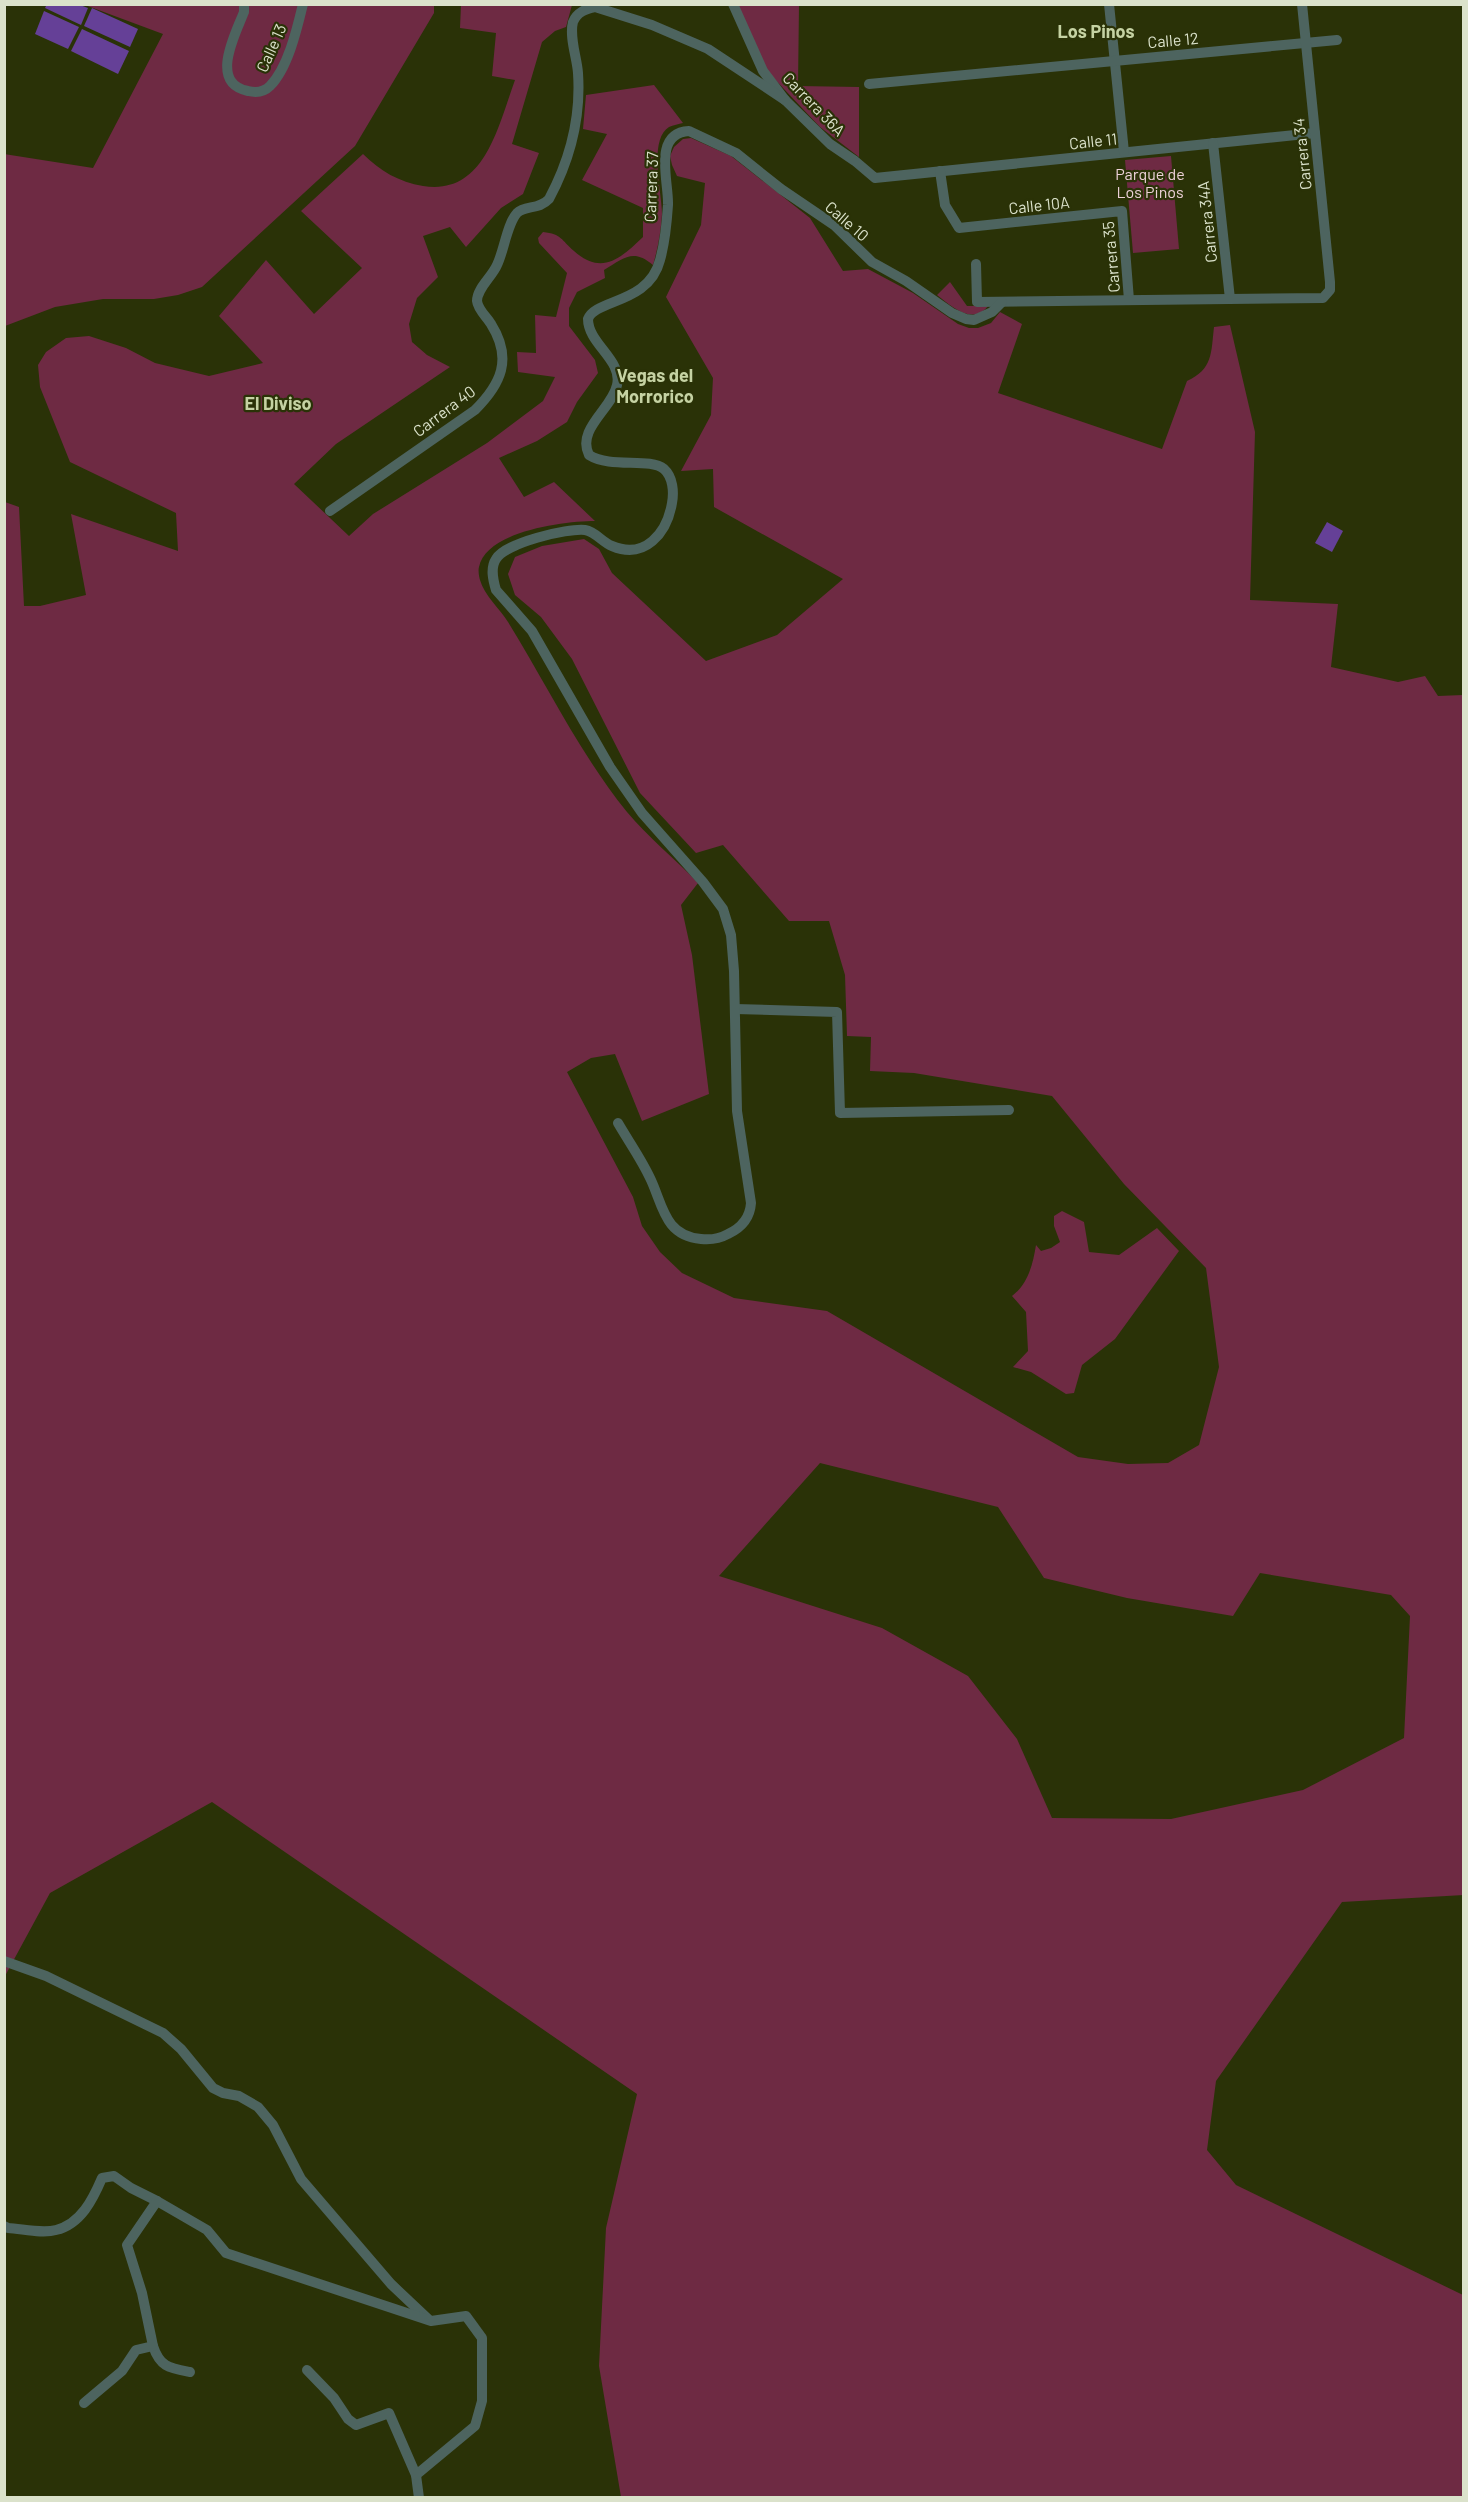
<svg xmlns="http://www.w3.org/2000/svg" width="1468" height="2502" viewBox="0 0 1468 2502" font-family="Barlow,sans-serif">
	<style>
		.green { fill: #6e2a43; fill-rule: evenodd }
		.water { fill: #654097 }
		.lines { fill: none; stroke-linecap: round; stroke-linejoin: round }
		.minor { stroke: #4d645f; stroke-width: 10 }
		.labels { text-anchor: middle; stroke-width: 4.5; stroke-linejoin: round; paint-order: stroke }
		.street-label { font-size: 16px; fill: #dbe2cb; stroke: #2a3207 }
		.park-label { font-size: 16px; fill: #edd1d8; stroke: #2a3207 }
		.neighbourhood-label { font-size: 18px; font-weight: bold; fill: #c5d2a3; stroke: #2a3207 }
	</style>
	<rect width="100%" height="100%" fill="#2a3207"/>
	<g class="green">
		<path d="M 85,5 L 434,5 L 434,13 L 355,146 L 202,287 L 178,295 L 154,299 L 103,299 L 55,307 L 5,326 L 4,154 L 93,168 L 163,34 Z"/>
		<path d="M 461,5 L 572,5 L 566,27 L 555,31 L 542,42 L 512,144 L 539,153 L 523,194 L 501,208 L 466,247 L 450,227 L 423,236 L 438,277 L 417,298 L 409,324 L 412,342 L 427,355 L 450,367 L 336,444 L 294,484 L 349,536 L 373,514 L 487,443 L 543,401 L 555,377 L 518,372 L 517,352 L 536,353 L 535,315 L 556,317 L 567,273 L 539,243 L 538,238 L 543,232 C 562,234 561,240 574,251 C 602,276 621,258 643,237 L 643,208 L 582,180 L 607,134 L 583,129 L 586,95 L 654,85 L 683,123 C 679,124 673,125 669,127 C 648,140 662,193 662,214 C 661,231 658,248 653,265 C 633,248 624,258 604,270 L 605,278 L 577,292 L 569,308 L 569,326 L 595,360 L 598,373 L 577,402 L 567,422 L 537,441 L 499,458 L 524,497 L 554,482 L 595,521 C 565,521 486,531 479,567 C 478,570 479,577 480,580 C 484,595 500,609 508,622 C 547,685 580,754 627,812 C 647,836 676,860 698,883 L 681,905 L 692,955 L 709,1094 L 642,1121 L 615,1054 L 591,1058 L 567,1072 L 633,1197 L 642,1226 L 660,1252 L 682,1273 L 734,1298 L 827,1311 L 1078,1457 L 1128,1464 L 1168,1463 L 1199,1445 L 1219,1367 L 1206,1268 L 1124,1184 L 1052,1096 L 914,1073 L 870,1071 L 871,1037 L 847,1036 L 845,975 L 829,921 L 789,921 L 723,845 L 696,853 L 640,793 L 572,659 L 541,617 L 515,595 L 508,574 L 515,557 L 542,546 L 584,539 L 599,549 L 612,573 L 706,661 L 777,635 L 843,579 L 714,507 L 713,469 L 681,471 L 711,415 L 713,378 L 666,297 L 701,225 L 705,183 L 677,176 L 672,165 L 670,156 L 674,147 L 683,139 L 691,138 L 731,156 L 810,218 L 843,271 L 868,269 L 913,293 L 958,324 L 969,328 L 978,328 L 991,323 L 1000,312 L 1022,324 L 998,393 L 1162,449 L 1187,381 C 1213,369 1211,353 1214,327 L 1230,325 L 1255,432 L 1250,600 L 1338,604 L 1331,667 L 1398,682 L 1425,676 L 1438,696 L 1463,695 L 1464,1895 L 1342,1902 L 1216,2081 L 1207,2150 L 1236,2185 L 1463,2295 L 1463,2497 L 621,2497 L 599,2366 L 606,2228 L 637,2094 L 212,1802 L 50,1893 L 5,1976 L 5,502 L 19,507 L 24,606 L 40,606 L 86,595 L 71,514 L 178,551 L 176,513 L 70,462 L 40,387 L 38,365 L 46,352 L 66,338 L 89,336 L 126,348 L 155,363 L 209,376 L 263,363 L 219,316 L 266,260 L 314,314 L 362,268 L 301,211 L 363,154 C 380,171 399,182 423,186 C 485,196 498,126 515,80 L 492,76 L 496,33 L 460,28 ZM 820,1463 L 998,1507 L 1044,1578 L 1127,1598 L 1233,1616 L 1260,1573 L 1391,1595 L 1410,1616 L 1404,1738 L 1303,1790 L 1171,1819 L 1052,1818 L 1017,1739 L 968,1676 L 882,1628 L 719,1576 Z"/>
		<path d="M 736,5 L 799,5 L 798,86 L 859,87 L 859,157 L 820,127 L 766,70 Z"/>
		<path d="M 1171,156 L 1179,249 L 1133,253 L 1125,160 Z"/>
		<path d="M 950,282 L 967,306 L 988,306 C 972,326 951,306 937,295 Z"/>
		<path d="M 1062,1211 L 1084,1222 L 1089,1252 L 1119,1255 L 1157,1228 L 1179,1251 L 1115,1339 L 1082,1365 L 1074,1393 L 1066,1394 L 1031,1372 L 1013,1367 L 1028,1351 L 1026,1312 L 1012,1296 C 1028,1284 1033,1264 1036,1245 L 1041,1251 L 1051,1248 L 1060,1242 L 1054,1226 L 1054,1216 Z"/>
	</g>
	<g class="water">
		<path d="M 47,4 L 80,5 L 88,8 L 81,25 L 45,8 Z"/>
		<path d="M 92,8 L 138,29 L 130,47 L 84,26 Z"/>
		<path d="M 44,11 L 79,27 L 68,49 L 35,34 Z"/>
		<path d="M 82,29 L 129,51 L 118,74 L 71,51 Z"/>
		<path d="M 1327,522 L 1343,531 L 1332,552 L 1315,543 Z"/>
	</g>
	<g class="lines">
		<g class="minor">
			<path d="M 244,4 L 244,12 C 235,35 209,83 248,91 C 256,93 264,92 270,86 C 288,68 297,29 303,4"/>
			<path d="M 733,4 L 763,71 L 785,100 L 830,144 L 855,161 L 875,178 L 1315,133"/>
			<path d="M 1109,4 L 1124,152"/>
			<path d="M 869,84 L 1337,40"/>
			<path d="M 1213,143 L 1230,299"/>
			<path d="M 940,171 L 945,205 L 959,228 L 1122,211 L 1129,300"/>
			<path d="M 976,264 L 977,302 L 1323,298 L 1330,290 L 1330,282 L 1302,4"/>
			<path d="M 330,511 L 475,410 C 501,384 513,359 491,324 C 487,317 478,310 477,301 C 477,288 492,277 497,265 C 504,251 507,224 517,213 C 525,205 539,210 549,199 C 570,160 581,117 578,73 C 577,58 569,37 573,22 C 577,12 586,9 595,7 L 652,25 L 708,49 L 785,100"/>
			<path d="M 735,1009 L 837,1012 L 840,1113 L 1009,1110"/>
			<path d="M 618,1123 C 629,1142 642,1160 651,1180 C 663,1206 665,1236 701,1239 C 710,1240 719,1239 728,1234 C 741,1228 750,1218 751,1203 L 737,1111 L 734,971 L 731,935 L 723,909 L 703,882 L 642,813 L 610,767 L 532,631 L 496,590 C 493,580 490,568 496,559 C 505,543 567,528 585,530 C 596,532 602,542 612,546 C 645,560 667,533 672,503 C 674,492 673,477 664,469 C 649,457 611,469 589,455 C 576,429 612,409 617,385 C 623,360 588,344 588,319 C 595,299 649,304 660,260 C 664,246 667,220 668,205 C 669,182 652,133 689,131 L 736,153 L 781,189 L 834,225 L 872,262 L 906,281 L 952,313 L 966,319 L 974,320 L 992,312 L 1002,302"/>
			<path d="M 4,1961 L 46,1976 L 163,2033 L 181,2049 L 213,2088 L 223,2093 L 239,2096 L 258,2107 L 273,2125 L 301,2179 L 391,2284 L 428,2319"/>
			<path d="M 4,2226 L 8,2228 C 23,2229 43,2234 56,2230 C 81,2224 93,2199 102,2178 L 114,2176 L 131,2188 L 157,2201 L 207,2230 L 226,2253 L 431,2321 L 466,2316 L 482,2338 L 482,2401 L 475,2426 L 416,2475 L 419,2498"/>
			<path d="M 153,2346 C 160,2367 169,2368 190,2372"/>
			<path d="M 307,2370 L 334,2398 L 348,2419 L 356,2425 L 389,2413 L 416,2475"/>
			<path d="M 84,2403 L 122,2371 L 136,2350 L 153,2346 L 142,2293 L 127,2245 L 157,2201"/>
		</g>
	</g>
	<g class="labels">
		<g class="street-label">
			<text transform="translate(1173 40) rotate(-5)" y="6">Calle 12</text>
			<text transform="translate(271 48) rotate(-66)" y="6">Calle 13</text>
			<text transform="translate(814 104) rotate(46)" y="6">Carrera 36A</text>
			<text transform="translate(1093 141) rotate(-6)" y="6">Calle 11</text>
			<text transform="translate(1302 154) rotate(-96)" y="6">Carrera 34</text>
			<text transform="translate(651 187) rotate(-88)" y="6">Carrera 37</text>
			<text transform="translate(1039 205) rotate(-6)" y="6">Calle 10A</text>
			<text transform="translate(847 221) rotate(41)" y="6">Calle 10</text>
			<text transform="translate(1207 222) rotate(-96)" y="6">Carrera 34A</text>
			<text transform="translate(1111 257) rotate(-95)" y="6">Carrera 35</text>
			<text transform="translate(444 411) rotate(-37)" y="6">Carrera 40</text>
		</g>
		<g class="park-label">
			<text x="1150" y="180">Parque de<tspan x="1150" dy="18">Los Pinos</tspan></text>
		</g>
		<g class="neighbourhood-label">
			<text x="1096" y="38">Los Pinos</text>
			<text x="655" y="382">Vegas del<tspan x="655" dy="21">Morrorico</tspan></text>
			<text x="278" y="410">El Diviso</text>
		</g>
	</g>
	<rect width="1468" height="2502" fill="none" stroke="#dbe2cb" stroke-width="12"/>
</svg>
